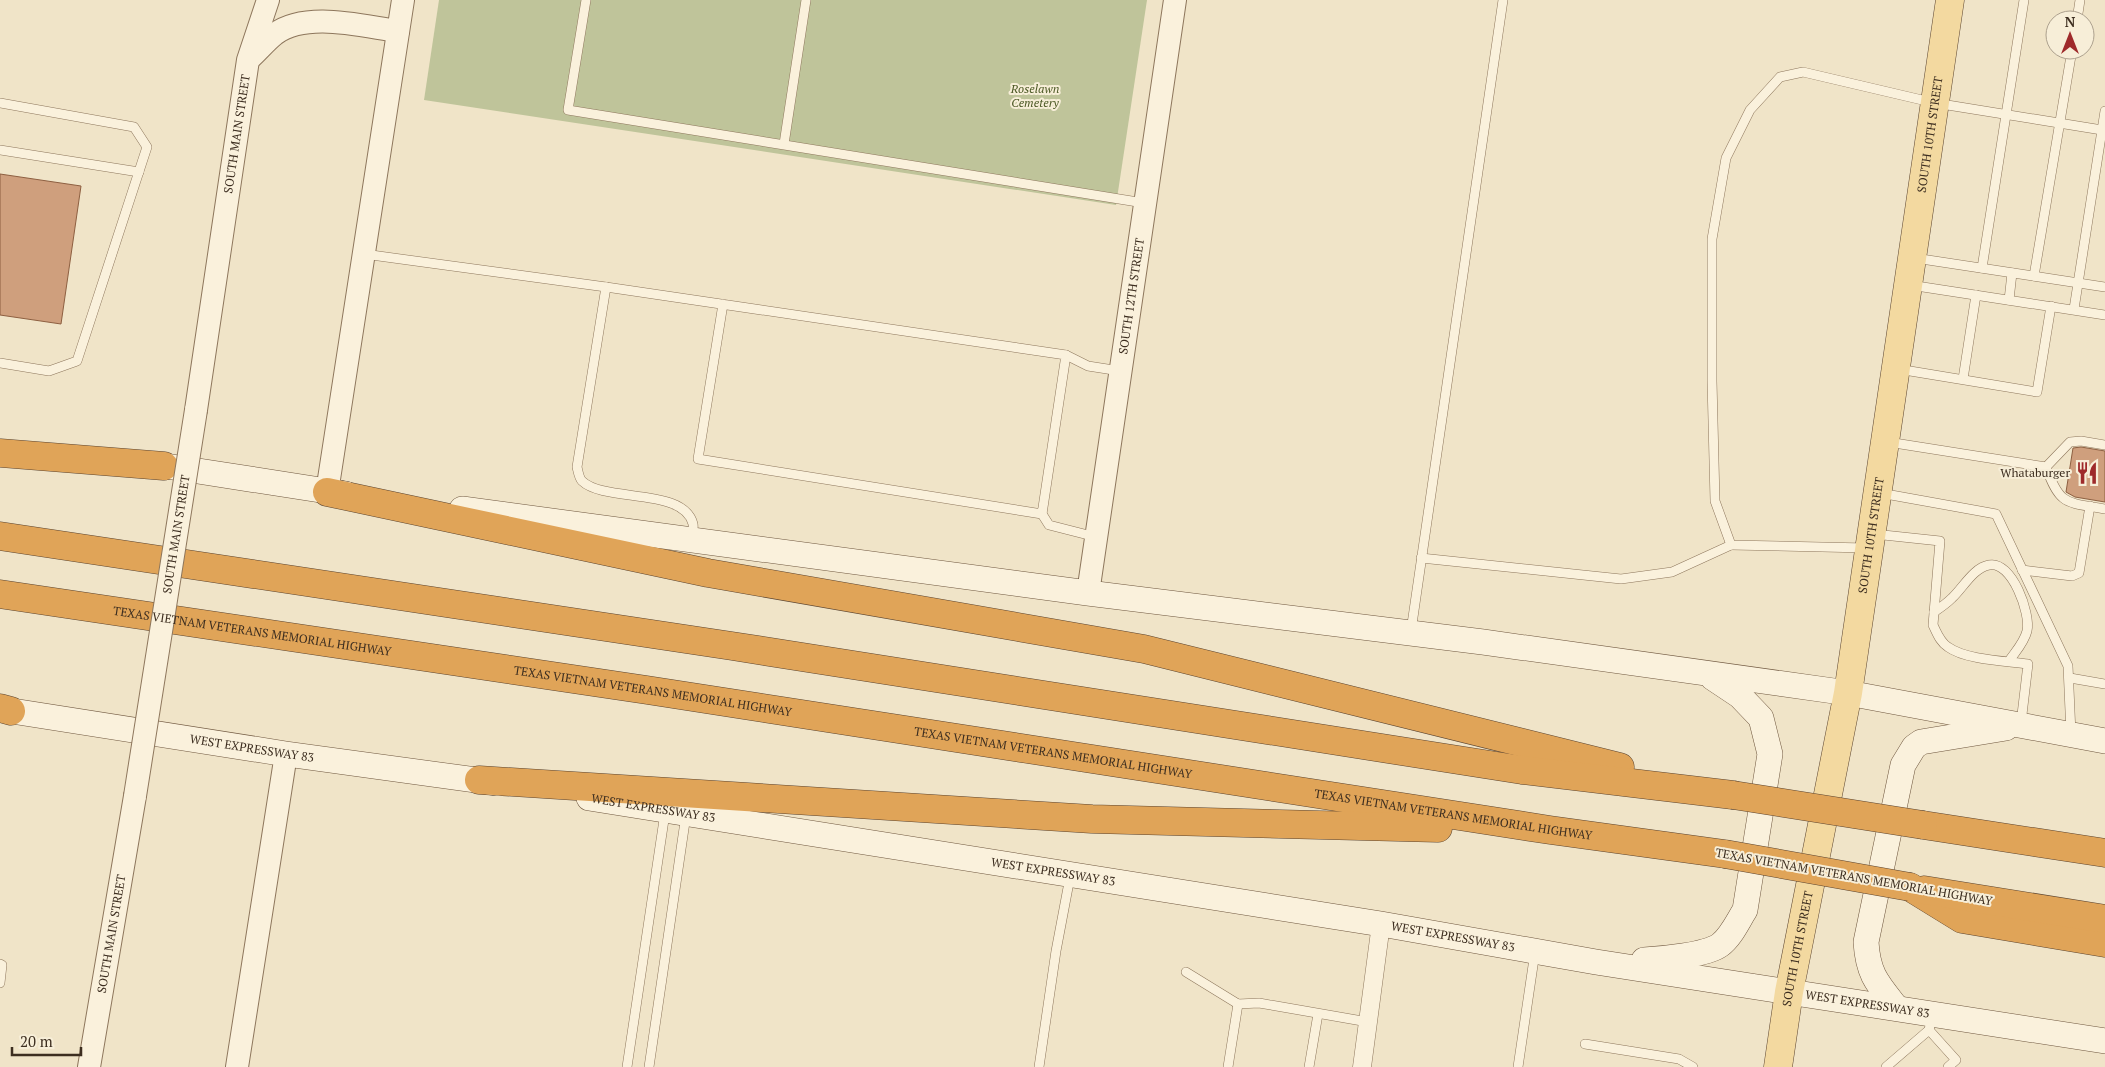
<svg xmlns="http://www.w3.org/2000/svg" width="2105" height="1067" viewBox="0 0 2105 1067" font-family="'PT Serif',serif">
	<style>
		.cemetery { fill: #bfc49a }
		.building { fill: #cf9f7d; stroke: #8d5f41 }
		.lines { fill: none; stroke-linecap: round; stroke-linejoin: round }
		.service-casing { stroke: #8d765c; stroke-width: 10 }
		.minor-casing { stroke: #8d765c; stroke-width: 19 }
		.tertiary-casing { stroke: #8d765c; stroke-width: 24 }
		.secondary-casing { stroke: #6f573f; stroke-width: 26 }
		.primary-casing { stroke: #5b4430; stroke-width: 29 }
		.motorway-casing { stroke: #5b4430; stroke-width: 29 }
		.service { stroke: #faf1dc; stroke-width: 9 }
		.minor { stroke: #faf1dc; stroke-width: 18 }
		.tertiary { stroke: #faf1dc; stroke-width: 22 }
		.secondary { stroke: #faf1dc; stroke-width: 25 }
		.primary { stroke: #f3d9a0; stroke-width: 28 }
		.motorway { stroke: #e0a458; stroke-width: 28 }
		.tertiary-bridge-casing { stroke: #8d765c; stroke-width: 24; stroke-linecap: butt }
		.motorway-bridge-casing { stroke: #5b4430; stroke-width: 29; stroke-linecap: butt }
		.tertiary-bridge { stroke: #faf1dc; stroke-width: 22 }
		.motorway-bridge { stroke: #e0a458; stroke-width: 28 }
		.labels { text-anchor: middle; stroke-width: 4; stroke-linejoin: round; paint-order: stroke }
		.park-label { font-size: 12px; font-style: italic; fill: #4d5a26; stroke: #f7eed8 }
		.street-label { font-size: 12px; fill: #3d2e20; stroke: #f7eed8 }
		.poi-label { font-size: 12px; fill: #3d2e20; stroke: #f7eed8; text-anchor: end }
	</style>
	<rect width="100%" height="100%" fill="#f0e4c8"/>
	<path class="cemetery" d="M 439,0 L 1147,0 L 1116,205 L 424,100 Z"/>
	<g class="building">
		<path d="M 0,174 L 81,186 L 61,324 L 0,315 Z"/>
		<path d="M 2081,447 L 2105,451 L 2105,502 L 2075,497 L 2066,492 L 2073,448 Z"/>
	</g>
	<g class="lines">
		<defs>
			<g id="service">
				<path d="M 586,0 L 568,110 L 1144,203"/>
				<path d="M 2077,20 L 2080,0"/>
				<path d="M 0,103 L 134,127 L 147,147 L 77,361 L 49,371 L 0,363"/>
				<path d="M 784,144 L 806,0"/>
				<path d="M 0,150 L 139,172"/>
				<path d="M 364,254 L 606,287 L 577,467 C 578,471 579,478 582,481 C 605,503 684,487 693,524 C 694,528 692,535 692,539"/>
				<path d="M 1915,258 L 2105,287"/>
				<path d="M 1982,268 L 2024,0"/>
				<path d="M 2034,276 L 2072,50"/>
				<path d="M 1910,285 L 2105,315"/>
				<path d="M 606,287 L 1066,355 L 1042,514 L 698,459 L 723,304"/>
				<path d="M 2009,300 L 2012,273"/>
				<path d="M 2074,309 L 2105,111"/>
				<path d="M 1066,355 L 1088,366 L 1120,371"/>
				<path d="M 1898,369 L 2037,392 L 2051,306"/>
				<path d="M 1963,379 L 1976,295"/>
				<path d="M 1888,442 L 2046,467"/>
				<path d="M 2046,467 C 2060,506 2066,502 2105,509"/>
				<path d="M 2046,467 L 2070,442 L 2081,441 L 2105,445"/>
				<path d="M 1880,493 L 1996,514 L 2068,666 L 2071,734"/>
				<path d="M 1042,514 L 1049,525 L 1096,537"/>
				<path d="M 1874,534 L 1940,541 L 1933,625 C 1937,633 1940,642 1948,647 C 1966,660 2006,661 2028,664 L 2021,723"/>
				<path d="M 1866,548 L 1731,545 L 1715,501 L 1712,381 L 1712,239 L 1726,158 L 1750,110 L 1780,77 L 1803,72 L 1935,103 L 2102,130"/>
				<path d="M 1421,558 L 1621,579 L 1672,572 L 1731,545"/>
				<path d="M 2022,570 L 2072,576 L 2079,573 L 2090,506"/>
				<path d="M 1934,612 C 1940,608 1947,603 1952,598 C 1963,588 1973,568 1989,565 C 2012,560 2031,614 2027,631 C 2024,643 2015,652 2009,661"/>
				<path d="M 1411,631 L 1503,0"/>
				<path d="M 2070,678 L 2105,684"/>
				<path d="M 0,964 L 2,965 L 0,983"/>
				<path d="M 1186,972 L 1238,1004 L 1259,1003 L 1368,1022"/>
				<path d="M 1929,1030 L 1956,1060 L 1948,1067"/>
				<path d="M 1585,1044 L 1679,1059 L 1693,1067"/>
				<path d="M 627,1067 L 665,813"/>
				<path d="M 649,1067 L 686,815"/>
				<path d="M 1039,1067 L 1056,951 L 1070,877"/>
				<path d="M 1228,1067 L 1238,1004"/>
				<path d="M 1309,1067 L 1318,1014"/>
				<path d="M 1518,1067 L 1535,952"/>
				<path d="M 1886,1067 L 1929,1030 L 1932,1016"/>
			</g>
			<path id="minor" d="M 1362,1067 L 1381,924"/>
			<g id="tertiary">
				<path d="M 250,58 C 258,51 266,41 275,34 C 306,11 361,26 398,31"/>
				<path id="s1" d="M 196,410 L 248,60 L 268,0"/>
				<path d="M 327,492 L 403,0"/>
				<path id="s2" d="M 1088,593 L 1175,0"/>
				<path id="s3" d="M 89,1067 L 135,796"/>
				<path d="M 237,1067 L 286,754"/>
			</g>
			<g id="secondary">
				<path d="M 166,466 L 346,494"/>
				<path d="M 462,509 L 1088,593 L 1483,642 L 1848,693 L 2105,741"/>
				<path id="s4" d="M 0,709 L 286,754 L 498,783"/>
				<path id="s5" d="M 589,798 L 1381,924 L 1596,962 L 2105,1041"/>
				<path d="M 1644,960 C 1662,959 1706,955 1720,945 C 1731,937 1738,921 1745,910 L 1770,754 L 1761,718 L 1740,696 L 1713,678"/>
				<path d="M 1896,1007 C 1877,983 1868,974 1866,942 L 1903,765 L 1914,747 L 1921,742 L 2006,728"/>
			</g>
			<g id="primary">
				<path id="s6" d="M 1778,1067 L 1789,992 L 1848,693 L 1950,0"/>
			</g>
			<g id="motorway">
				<path d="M 0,453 L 164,466"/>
				<path d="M 327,492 L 708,573 L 1144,649 L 1620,767"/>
				<path d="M 0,536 L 732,646 L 1522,770 L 1733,795"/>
				<path id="s7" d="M 0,594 L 647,690 L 1550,830 L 1725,854"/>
				<path d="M 0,708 L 11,711"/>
				<path d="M 479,780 L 1092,819 L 1438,828"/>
				<path d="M 1923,825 L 2105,853"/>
				<path d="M 1910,887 L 1962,919 L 2105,943"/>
				<path d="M 1924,890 L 2105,919"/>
			</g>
		</defs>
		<use href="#service" class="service-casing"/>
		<use href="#minor" class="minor-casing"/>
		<use href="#tertiary" class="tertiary-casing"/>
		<use href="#secondary" class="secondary-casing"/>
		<use href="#primary" class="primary-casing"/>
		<use href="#motorway" class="motorway-casing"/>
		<use href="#service" class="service"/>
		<use href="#minor" class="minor"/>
		<use href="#tertiary" class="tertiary"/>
		<use href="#secondary" class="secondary"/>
		<use href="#primary" class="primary"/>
		<use href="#motorway" class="motorway"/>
		<defs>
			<g id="tertiary-bridge">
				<path id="s8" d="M 135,796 L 196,410"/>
			</g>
			<g id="motorway-bridge">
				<path d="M 1733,795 L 1923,825"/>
				<path d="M 1725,854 L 1910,887"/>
			</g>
		</defs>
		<use href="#tertiary-bridge" class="tertiary-bridge-casing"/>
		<use href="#motorway-bridge" class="motorway-bridge-casing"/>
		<use href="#tertiary-bridge" class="tertiary-bridge"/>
		<use href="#motorway-bridge" class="motorway-bridge"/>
	</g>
	<defs>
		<symbol id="restaurant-bare" viewBox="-9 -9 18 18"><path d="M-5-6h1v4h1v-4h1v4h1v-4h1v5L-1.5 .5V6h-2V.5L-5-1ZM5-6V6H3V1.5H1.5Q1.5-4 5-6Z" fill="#9e2a2b" stroke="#f7eed8" stroke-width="2.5" paint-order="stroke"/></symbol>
	</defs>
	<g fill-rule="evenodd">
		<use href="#restaurant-bare" x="2071" y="457" width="32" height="32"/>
	</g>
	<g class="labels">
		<g class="park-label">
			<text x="1035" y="93">Roselawn<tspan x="1035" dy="14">Cemetery</tspan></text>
		</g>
		<g class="street-label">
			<text dy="4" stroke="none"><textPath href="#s1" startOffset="279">SOUTH MAIN STREET</textPath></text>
			<text dy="4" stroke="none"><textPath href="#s6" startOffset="945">SOUTH 10TH STREET</textPath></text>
			<text dy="4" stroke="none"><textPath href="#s2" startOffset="300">SOUTH 12TH STREET</textPath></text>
			<text dy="4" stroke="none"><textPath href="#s8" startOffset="265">SOUTH MAIN STREET</textPath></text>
			<text dy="4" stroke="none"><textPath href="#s6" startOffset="540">SOUTH 10TH STREET</textPath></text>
			<text dy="4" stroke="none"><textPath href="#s7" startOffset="255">TEXAS VIETNAM VETERANS MEMORIAL HIGHWAY</textPath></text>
			<text dy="4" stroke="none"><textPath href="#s7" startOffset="660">TEXAS VIETNAM VETERANS MEMORIAL HIGHWAY</textPath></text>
			<text dy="4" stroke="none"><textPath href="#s4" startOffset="255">WEST EXPRESSWAY 83</textPath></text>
			<text dy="4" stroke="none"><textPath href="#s7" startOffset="1065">TEXAS VIETNAM VETERANS MEMORIAL HIGHWAY</textPath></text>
			<text dy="4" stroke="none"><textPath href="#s5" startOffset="65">WEST EXPRESSWAY 83</textPath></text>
			<text dy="4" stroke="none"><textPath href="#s7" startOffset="1470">TEXAS VIETNAM VETERANS MEMORIAL HIGHWAY</textPath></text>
			<text dy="4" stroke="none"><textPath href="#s5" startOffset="470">WEST EXPRESSWAY 83</textPath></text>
			<text transform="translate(1854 877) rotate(10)" y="4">TEXAS VIETNAM VETERANS MEMORIAL HIGHWAY</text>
			<text dy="4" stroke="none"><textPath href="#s3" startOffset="135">SOUTH MAIN STREET</textPath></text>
			<text dy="4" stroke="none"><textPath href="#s5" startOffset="875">WEST EXPRESSWAY 83</textPath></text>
			<text dy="4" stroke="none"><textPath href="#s6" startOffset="120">SOUTH 10TH STREET</textPath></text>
			<text dy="4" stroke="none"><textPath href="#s5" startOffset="1295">WEST EXPRESSWAY 83</textPath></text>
		</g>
		<g class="poi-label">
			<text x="2070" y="477">Whataburger</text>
		</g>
	</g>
	<g transform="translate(2070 35)"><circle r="24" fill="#f7eed8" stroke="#ada18e"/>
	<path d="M0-4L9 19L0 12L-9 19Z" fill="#9e2a2b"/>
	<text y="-8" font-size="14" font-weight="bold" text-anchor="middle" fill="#3d2e20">N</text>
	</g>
	<path d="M12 1047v8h69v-8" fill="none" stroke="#3d2e20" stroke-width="2.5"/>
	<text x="20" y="1047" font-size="15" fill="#3d2e20" stroke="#f7eed8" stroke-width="4" paint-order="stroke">20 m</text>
</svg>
